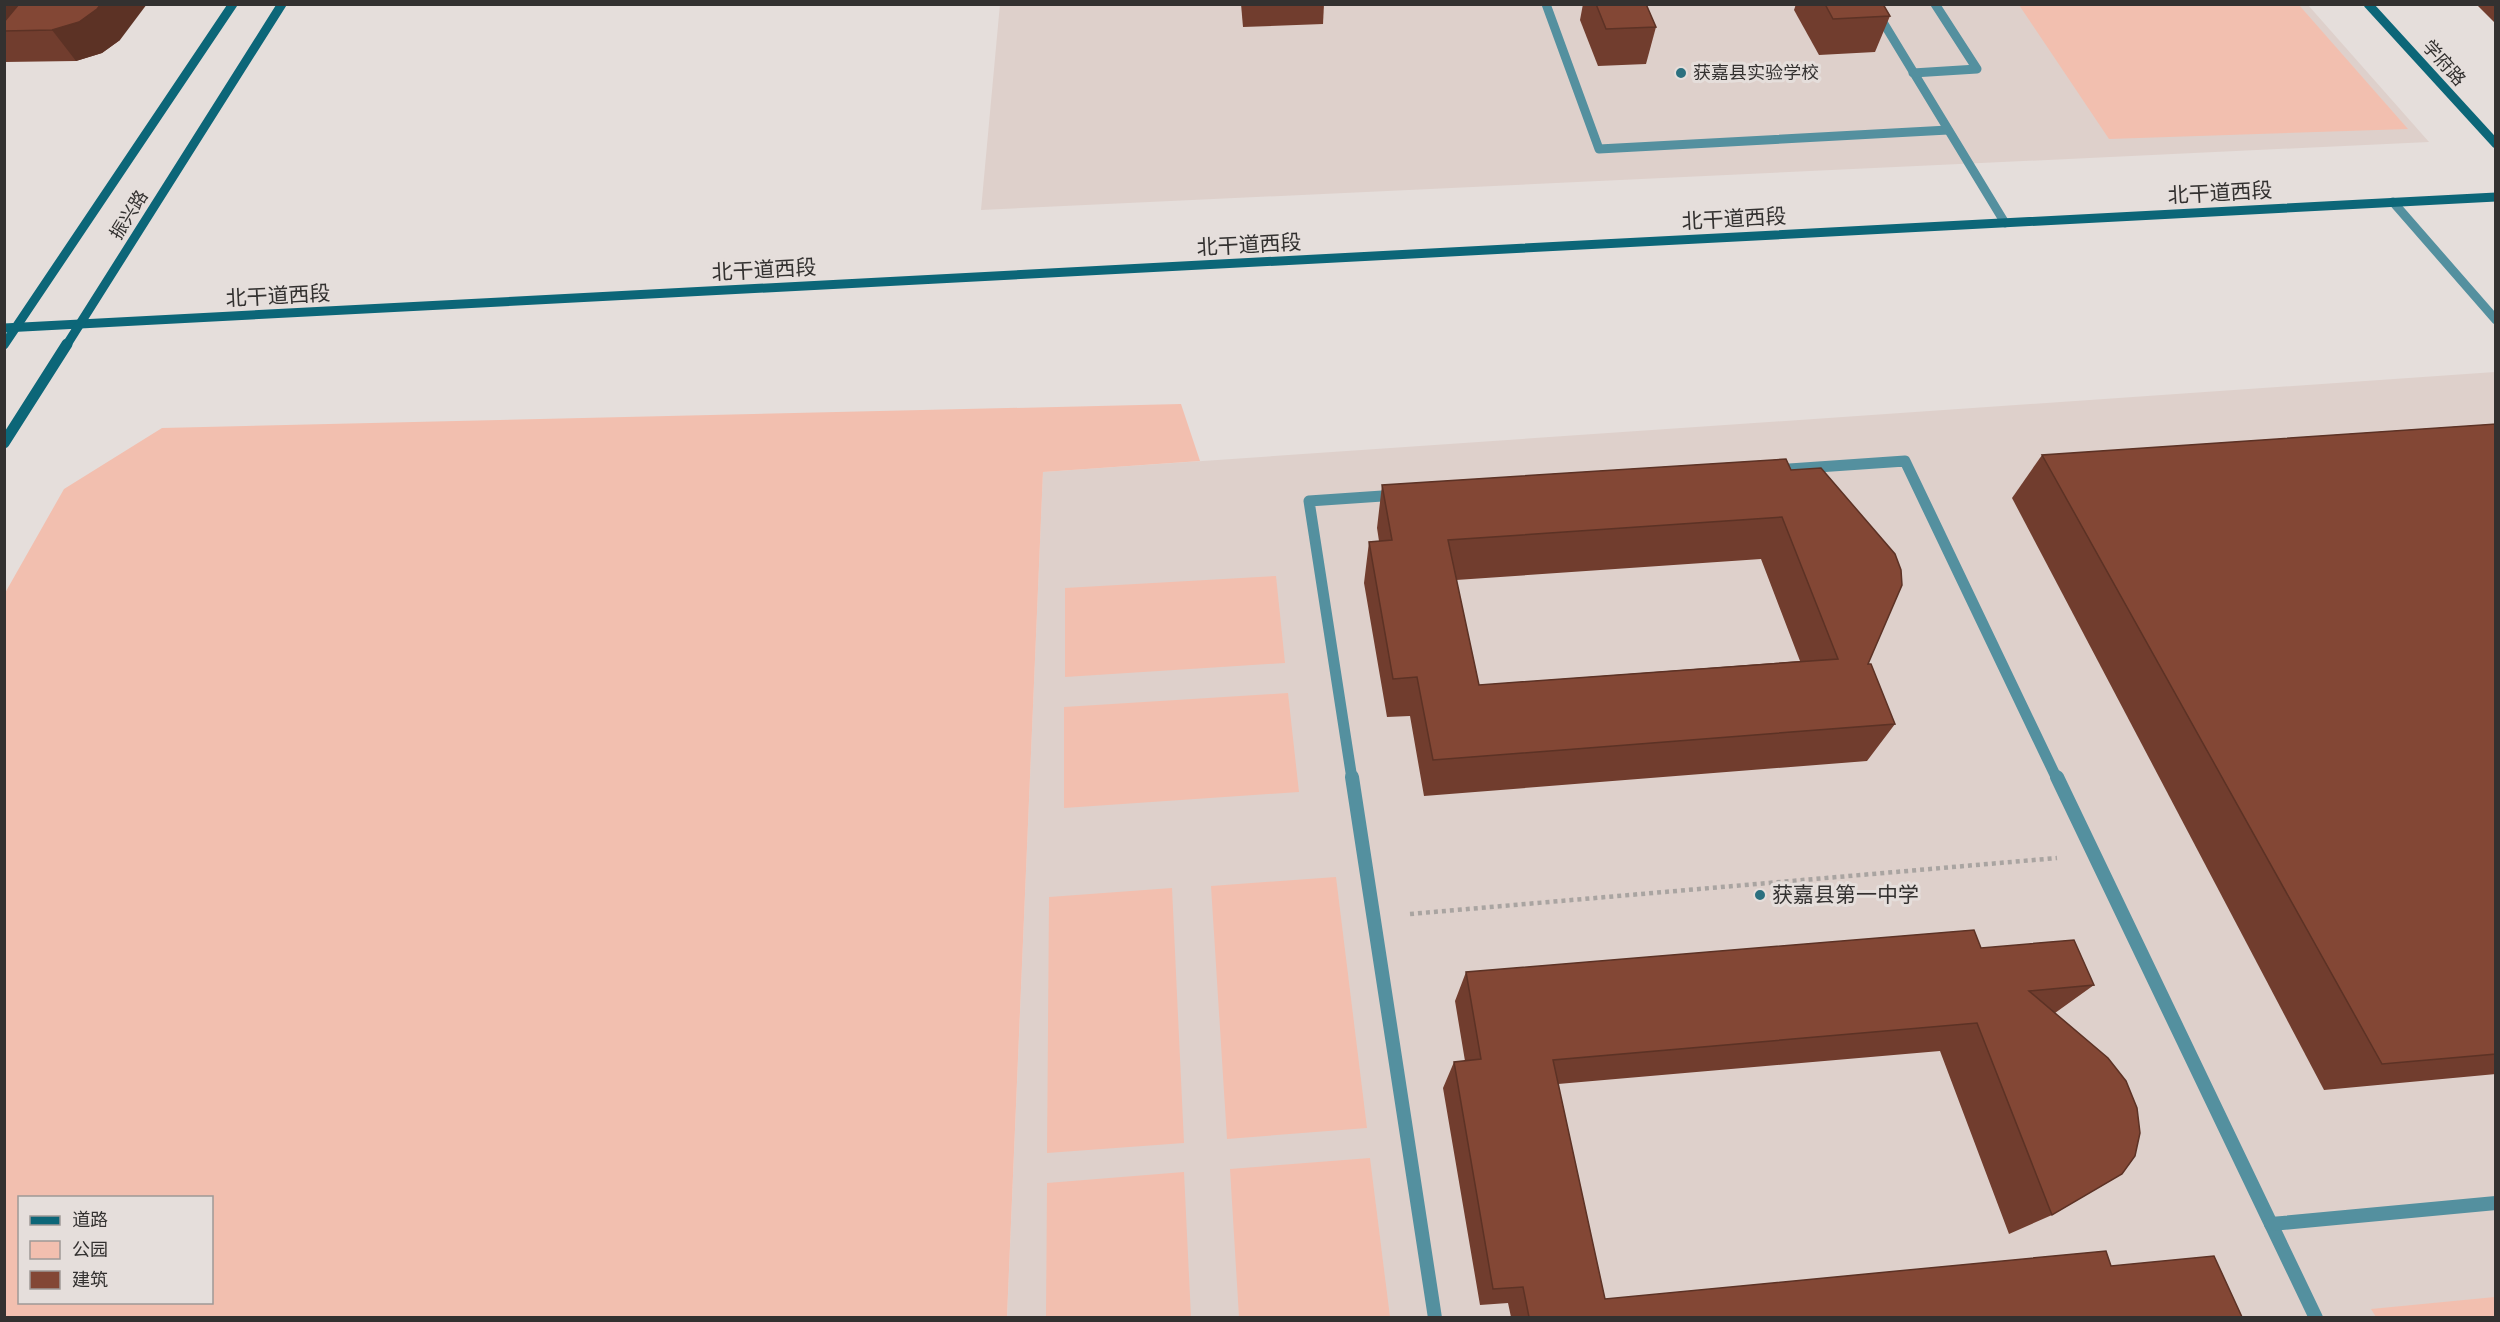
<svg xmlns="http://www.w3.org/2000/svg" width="2500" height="1322" viewBox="0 0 2500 1322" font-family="'Zilla Slab','Noto Sans SC',serif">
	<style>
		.built { fill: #ded0cb }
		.green { fill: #f2bfaf; fill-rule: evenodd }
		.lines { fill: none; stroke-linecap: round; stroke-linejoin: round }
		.path { stroke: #a9a4a1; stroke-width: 4.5; stroke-dasharray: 4 4; stroke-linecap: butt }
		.lane-far2 { stroke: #54909f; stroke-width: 9 }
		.lane-far1 { stroke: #54909f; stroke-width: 11 }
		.lane { stroke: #54909f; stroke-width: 14 }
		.secondary-far1 { stroke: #0c6678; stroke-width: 9 }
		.secondary { stroke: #0c6678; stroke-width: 11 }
		.wall { fill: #713d2e; fill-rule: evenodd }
		.shaded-wall { fill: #5c3225 }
		.building { fill: #834735; stroke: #5c3225; stroke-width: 1.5; fill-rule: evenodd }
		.poi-dot { fill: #2b707f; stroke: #e5dedb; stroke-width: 2 }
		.labels { text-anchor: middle; stroke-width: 6; stroke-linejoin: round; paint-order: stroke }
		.far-street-label { font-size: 18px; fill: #333130; stroke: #e5dedb }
		.far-poi-label { font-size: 18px; fill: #333130; stroke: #e5dedb; text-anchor: start }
		.street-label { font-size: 21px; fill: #333130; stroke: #e5dedb }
		.poi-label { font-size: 21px; fill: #333130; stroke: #e5dedb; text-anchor: start }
	</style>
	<rect width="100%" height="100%" fill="#e5dedb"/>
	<g class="built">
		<path d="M 1000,4 L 2308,5 L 2429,142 L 981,210 Z"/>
		<path d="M 2495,372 L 2495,1317 L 1007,1318 L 1043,472 Z"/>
	</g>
	<g class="green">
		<path d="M 2019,5 L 2299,5 L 2408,129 L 2109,139 Z"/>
		<path d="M 1181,404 L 1200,461 L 1043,472 L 1007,1317 L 5,1317 L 5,593 L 64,489 L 162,428 ZM 20,1198 L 212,1198 L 212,1302 L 20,1302 Z"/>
		<path d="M 1276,576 L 1285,663 L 1065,677 L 1065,588 Z"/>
		<path d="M 1288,693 L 1299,792 L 1064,808 L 1064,707 Z"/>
		<path d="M 1336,877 L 1367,1128 L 1227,1139 L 1211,886 Z"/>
		<path d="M 1172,888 L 1184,1143 L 1047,1153 L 1049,897 Z"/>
		<path d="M 1370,1158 L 1390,1317 L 1239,1317 L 1230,1169 Z"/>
		<path d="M 1184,1172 L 1191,1317 L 1046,1317 L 1047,1183 Z"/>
		<path d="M 2495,1297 L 2495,1317 L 2376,1317 L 2371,1309 Z"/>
	</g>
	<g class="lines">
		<path class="path" d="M 1410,914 L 2057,858"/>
		<g class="lane-far2">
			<path d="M 1546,4 L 1599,149 L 1948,130"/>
			<path d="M 1872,4 L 2005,223"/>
			<path d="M 1913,73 L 1977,69 L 1935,4"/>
			<path d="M 2393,202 L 2496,320"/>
		</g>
		<g class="lane-far1">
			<path d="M 1773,470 L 1905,461 L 2057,779"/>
			<path d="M 1352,779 L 1309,501 L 1397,495"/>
		</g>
		<g class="lane">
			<path d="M 1352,777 L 1435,1318"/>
			<path d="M 2057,777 L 2316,1318"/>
			<path d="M 2271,1224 L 2496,1203"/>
		</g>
		<g class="secondary-far1">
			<path d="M 2368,4 L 2496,144"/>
			<path d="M 4,328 L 2496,197"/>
			<path d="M 4,345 L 233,4"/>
			<path d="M 66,346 L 282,4"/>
		</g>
		<path class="secondary" d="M 4,443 L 67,344"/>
	</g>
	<g class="wall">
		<path d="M 4,4 L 120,40 L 102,53 L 76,61 L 4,62 Z"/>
		<path d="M 1241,4 L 1324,4 L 1323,24 L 1243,27 Z"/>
		<path d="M 1583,4 L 1646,4 L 1656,27 L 1646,64 L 1598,66 L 1580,20 Z"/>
		<path d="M 1796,4 L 1883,4 L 1890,16 L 1875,52 L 1819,55 L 1794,10 Z"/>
		<path d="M 2476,4 L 2496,4 L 2496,24 Z"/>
		<path d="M 2496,424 L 2496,1074 L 2324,1090 L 2012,498 L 2042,455 Z"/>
		<path d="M 1786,459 L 1868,664 L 1895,724 L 1867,761 L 1424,796 L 1410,716 L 1387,717 L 1364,583 L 1369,542 L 1379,541 L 1377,528 L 1382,485 ZM 1761,559 L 1800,661 L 1479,685 L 1456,580 Z"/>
		<path d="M 1981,948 L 2094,985 L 2055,1013 L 2052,1215 L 2009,1234 L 1940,1051 L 1558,1084 L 1605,1299 L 2111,1266 L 2242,1317 L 1511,1317 L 1508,1303 L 1480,1305 L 1443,1088 L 1454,1062 L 1465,1061 L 1455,1001 L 1466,972 Z"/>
	</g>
	<g class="shaded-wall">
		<path d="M 4,4 L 51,4 L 4,31 Z"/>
		<path d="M 101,4 L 147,4 L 120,40 L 102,53 L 76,61 L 52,30 Z"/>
	</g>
	<g class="building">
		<path d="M 19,4 L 101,4 L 97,9 L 79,22 L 52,30 L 4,31 L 4,22 Z"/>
		<path d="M 1596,4 L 1646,4 L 1656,27 L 1606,29 Z"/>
		<path d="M 1825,4 L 1883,4 L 1890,16 L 1833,19 Z"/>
		<path d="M 2496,424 L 2496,1054 L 2382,1064 L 2042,455 Z"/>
		<path d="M 1786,459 L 1791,470 L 1821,468 L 1895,554 L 1901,570 L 1902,585 L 1868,664 L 1871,664 L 1895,724 L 1433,760 L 1417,677 L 1393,679 L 1369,542 L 1392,540 L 1382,485 ZM 1782,517 L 1838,659 L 1479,685 L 1448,540 Z"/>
		<path d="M 1974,930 L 1981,948 L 2074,940 L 2094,985 L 2029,991 L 2108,1058 L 2126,1081 L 2137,1108 L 2140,1133 L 2135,1156 L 2122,1174 L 2052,1215 L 1977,1023 L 1553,1060 L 1605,1299 L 2106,1251 L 2111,1266 L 2214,1256 L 2242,1317 L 1529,1317 L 1523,1287 L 1493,1289 L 1454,1062 L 1481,1059 L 1466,972 Z"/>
	</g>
	<g class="poi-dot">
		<circle cx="1681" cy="73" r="6"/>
		<circle cx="1760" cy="895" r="6"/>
	</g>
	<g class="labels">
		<g class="far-street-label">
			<text transform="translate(2444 63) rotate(48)" y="6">学府路</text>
			<text transform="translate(129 215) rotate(-58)" y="6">振兴路</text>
		</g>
		<g class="far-poi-label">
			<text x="1693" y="79">获嘉县实验学校</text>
		</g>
		<g class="street-label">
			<text transform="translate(2220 193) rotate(-3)" y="7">北干道西段</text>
			<text transform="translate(1734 219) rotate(-3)" y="7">北干道西段</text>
			<text transform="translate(1249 245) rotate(-3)" y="7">北干道西段</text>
			<text transform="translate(764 270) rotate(-3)" y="7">北干道西段</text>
			<text transform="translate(278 296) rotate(-3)" y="7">北干道西段</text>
		</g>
		<g class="poi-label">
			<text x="1772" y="902">获嘉县第一中学</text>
		</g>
	</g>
	<rect width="2500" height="1322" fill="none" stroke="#333130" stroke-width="12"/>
	<rect x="18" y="1196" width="195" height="108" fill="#e5dedb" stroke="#9e9997" stroke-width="1.5"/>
	<rect x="30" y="1216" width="30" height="9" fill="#0c6678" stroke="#9e9997" stroke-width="1.5"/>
	<text x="72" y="1226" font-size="18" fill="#333130">道路</text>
	<rect x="30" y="1241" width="30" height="18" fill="#f2bfaf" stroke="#9e9997" stroke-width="1.5"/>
	<text x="72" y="1256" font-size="18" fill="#333130">公园</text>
	<rect x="30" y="1271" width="30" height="18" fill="#834735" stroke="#9e9997" stroke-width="1.5"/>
	<text x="72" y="1286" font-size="18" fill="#333130">建筑</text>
</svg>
